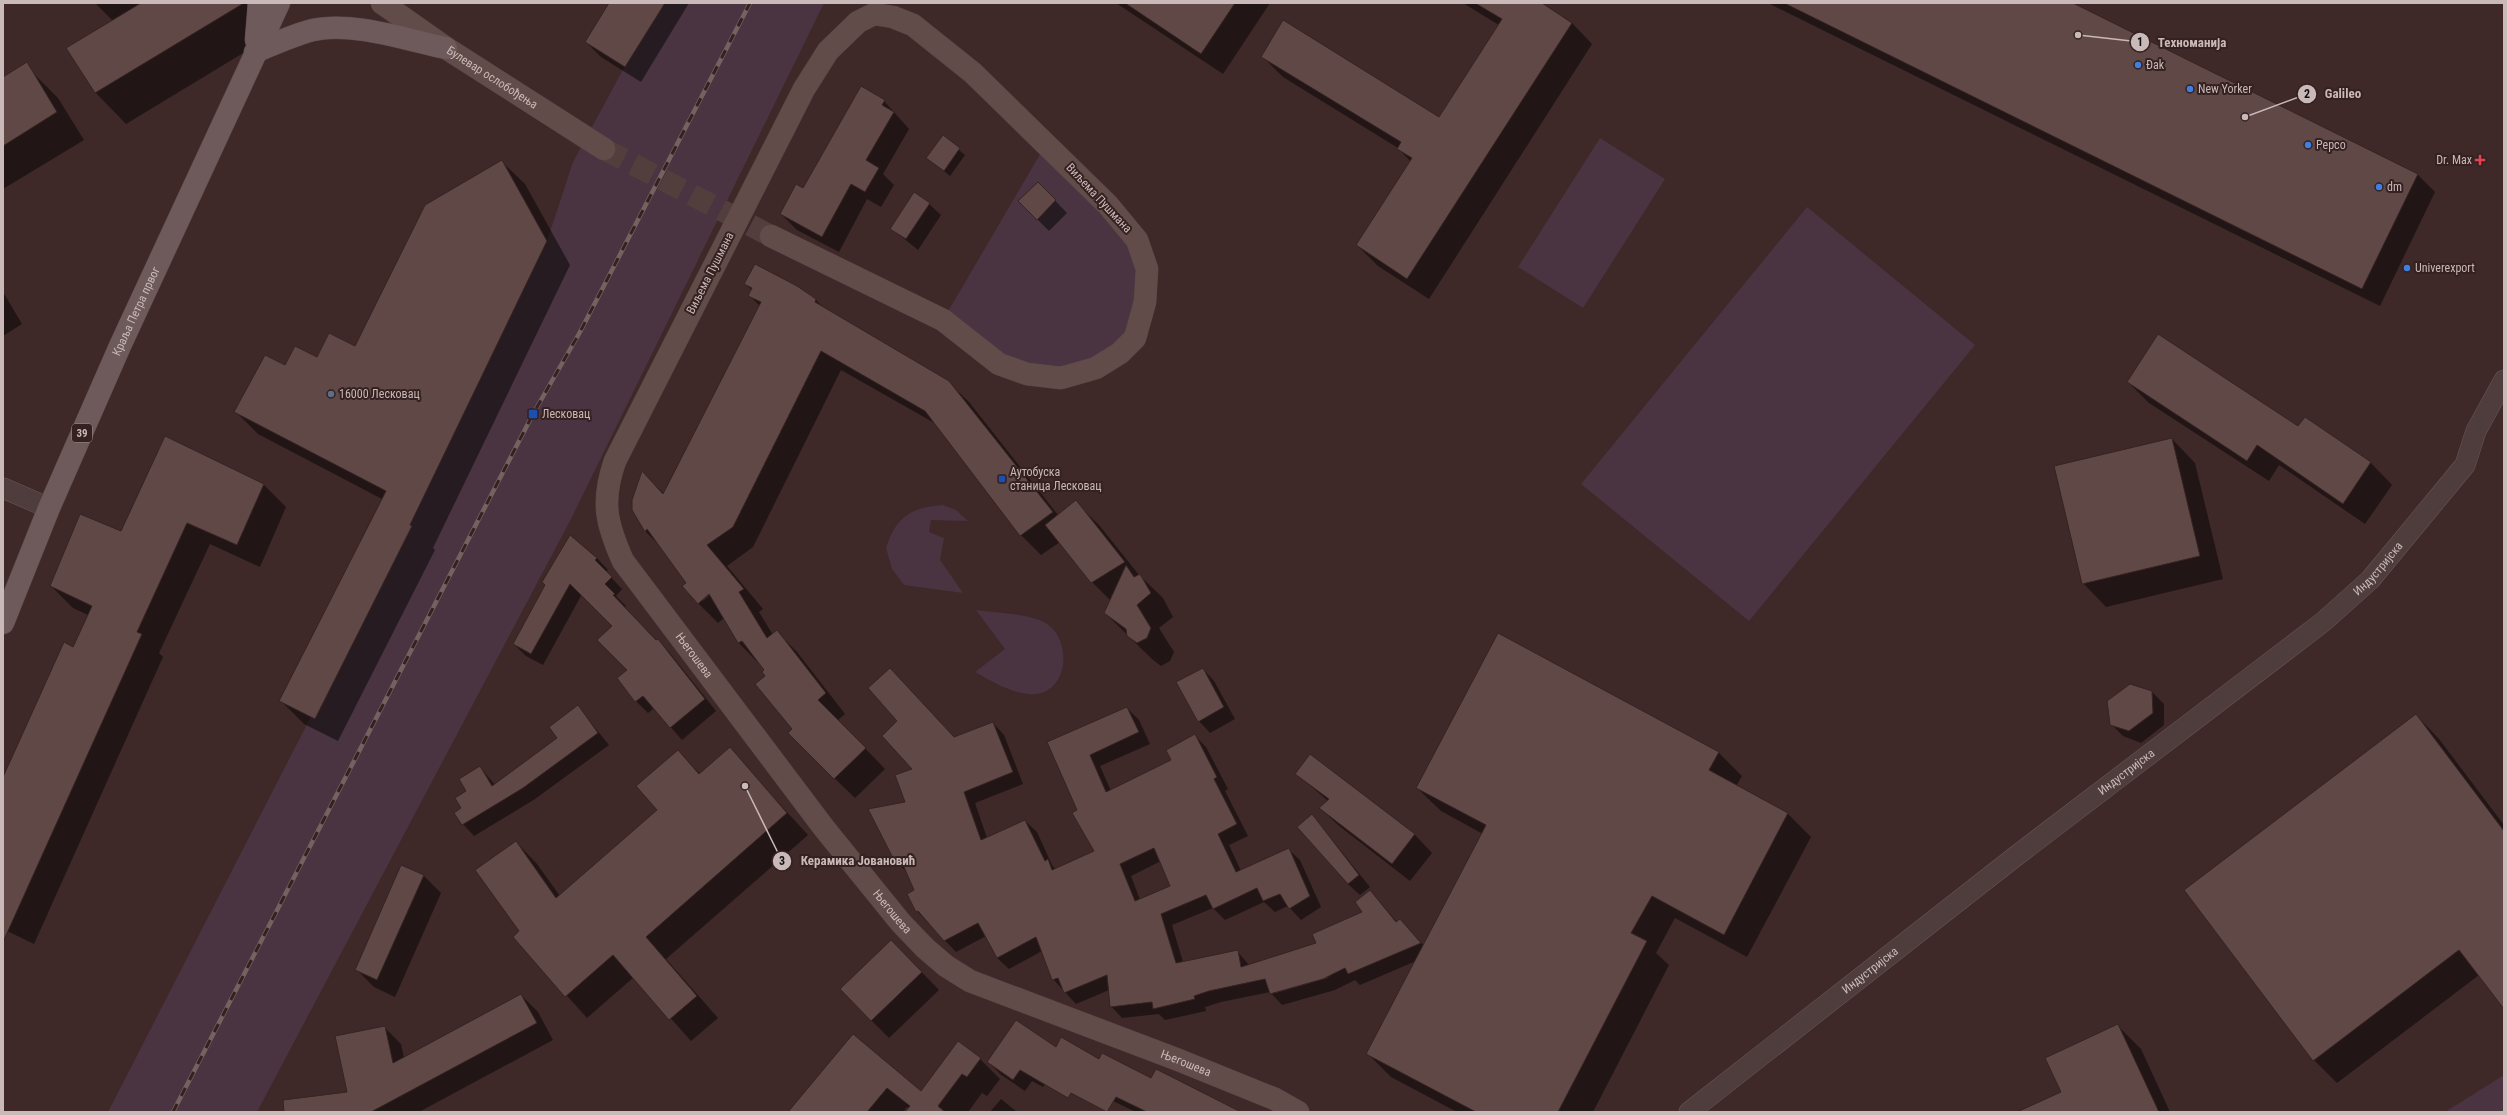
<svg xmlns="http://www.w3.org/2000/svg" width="2507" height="1115" viewBox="0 0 2507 1115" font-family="'Roboto Condensed',sans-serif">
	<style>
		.green { fill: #4a3441 }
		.shadow { fill: #0007; fill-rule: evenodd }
		.building { fill: #604847; stroke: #362322; fill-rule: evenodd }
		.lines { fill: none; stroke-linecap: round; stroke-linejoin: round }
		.secondary-tunnel { stroke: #533e3e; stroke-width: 22; stroke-dasharray: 22 11; stroke-linecap: butt }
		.street-casing { stroke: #695756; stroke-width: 21 }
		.secondary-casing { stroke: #584645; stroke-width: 23 }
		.primary-casing { stroke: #584645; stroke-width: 23 }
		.street { stroke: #4f3c3c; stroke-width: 20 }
		.secondary { stroke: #614c4a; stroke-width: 22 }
		.primary { stroke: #6e5a5a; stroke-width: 22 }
		.rail-casing { stroke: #776160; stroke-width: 4.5 }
		.rail { stroke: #342120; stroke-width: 3; stroke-dasharray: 9; stroke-linecap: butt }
		.shop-dot { fill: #3f7fe0; stroke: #342120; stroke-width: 1.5 }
		.health-dot { fill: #e0444e; stroke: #342120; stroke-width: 1.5 }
		.service-dot { fill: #5c6f8a; stroke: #342120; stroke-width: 1.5 }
		.transit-dot { fill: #1a4fb4; stroke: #342120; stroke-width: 1.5 }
		.labels { text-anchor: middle; stroke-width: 4; stroke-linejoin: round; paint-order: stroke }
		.shield { fill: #342120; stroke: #9c8b8a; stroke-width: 1 }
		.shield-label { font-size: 11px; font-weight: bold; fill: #c9b9b8 }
		.poi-label { font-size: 12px; fill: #c9b9b8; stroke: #342120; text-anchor: start }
		.street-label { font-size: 12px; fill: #c9b9b8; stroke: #342120 }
		.leader { fill: none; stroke: #c9b9b8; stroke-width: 1.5 }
		.callout-dot { fill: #c9b9b8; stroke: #342120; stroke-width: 1.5 }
		.mark-label { font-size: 12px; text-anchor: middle; font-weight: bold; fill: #111 }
		.callout-label { font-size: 13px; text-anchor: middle; font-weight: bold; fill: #c9b9b8; stroke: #342120; stroke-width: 4; stroke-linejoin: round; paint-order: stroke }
	</style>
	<rect width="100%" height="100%" fill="#3e2828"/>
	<g class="green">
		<path d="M 659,3 L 824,3 L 571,519 L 257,1112 L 108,1112 L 418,508 L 547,241 L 573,162 Z"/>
		<path d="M 1600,138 L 1665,179 L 1583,308 L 1518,267 Z"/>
		<path d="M 1046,144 L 1137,240 L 1135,338 L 1096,368 L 1027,374 L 943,320 Z"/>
		<path d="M 1807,207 L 1975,345 L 1749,621 L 1581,484 Z"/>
		<path d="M 943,505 L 956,510 L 968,521 L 931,520 L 929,532 L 944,538 L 940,560 L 963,593 L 904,585 L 892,569 L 886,548 C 896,517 911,507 943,505 Z"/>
		<path d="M 976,610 C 996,613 1020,613 1039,620 C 1075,632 1071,699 1028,694 C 1009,692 991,681 975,672 L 1005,649 Z"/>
		<path d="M 2504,1075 L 2504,1112 L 2445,1112 Z"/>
	</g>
	<g class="shadow">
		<path d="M 95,3 L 246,3 L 268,38 L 126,124 L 95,92 L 113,21 Z"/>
		<path d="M 610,3 L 689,3 L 641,82 L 601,57 L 586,42 Z"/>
		<path d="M 1116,3 L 1270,3 L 1223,74 Z"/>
		<path d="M 1463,3 L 1541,3 L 1572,23 L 1592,44 L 1429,299 L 1378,266 L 1357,245 L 1411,162 L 1398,148 L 1283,77 L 1263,57 L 1439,118 L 1499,25 Z"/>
		<path d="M 1768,3 L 2071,3 L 2418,175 L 2435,192 L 2380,306 Z"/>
		<path d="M 31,71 L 58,98 L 84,140 L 3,189 L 3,88 Z"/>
		<path d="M 884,101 L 909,129 L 883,174 L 894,185 L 881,207 L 867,199 L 839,252 L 797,230 L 781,214 Z"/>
		<path d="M 943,137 L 965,155 L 950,176 L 928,158 Z"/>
		<path d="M 501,161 L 525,184 L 570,265 L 433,548 L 435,550 L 338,741 L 304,724 L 281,701 L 382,499 L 258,434 L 235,411 L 286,366 L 355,347 Z"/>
		<path d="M 1038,183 L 1067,213 L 1049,231 L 1019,201 Z"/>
		<path d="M 929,204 L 941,215 L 918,250 L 891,228 Z"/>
		<path d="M 745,284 L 816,300 L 824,308 L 948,382 L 969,402 L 1058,515 L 1075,502 L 1099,525 L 1139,575 L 1163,598 L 1173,617 L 1159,628 L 1174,652 L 1170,661 L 1161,666 L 1152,659 L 1105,613 L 1111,601 L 1092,582 L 1060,542 L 1041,555 L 1021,535 L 938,425 L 841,370 L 753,547 L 727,566 L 763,609 L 759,612 L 773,635 L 777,632 L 797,652 L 845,714 L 838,720 L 885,769 L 855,798 L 789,734 L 793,730 L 765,670 L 739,643 L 724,618 L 718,623 L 698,603 L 688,583 L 663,549 L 646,532 L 633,510 L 643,473 L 664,494 L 760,306 L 749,295 L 752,290 ZM 712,590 L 713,592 L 703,601 L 703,598 Z"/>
		<path d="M 3,292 L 22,324 L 3,336 Z"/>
		<path d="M 2128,382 L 2298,428 L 2305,418 L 2371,463 L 2392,485 L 2365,524 L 2279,465 L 2269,481 L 2149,403 Z"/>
		<path d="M 2172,439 L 2195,463 L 2223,579 L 2106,607 L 2083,583 Z"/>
		<path d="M 264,485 L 286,507 L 260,567 L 210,544 L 159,653 L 163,657 L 34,944 L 3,929 L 3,779 L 73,648 L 88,615 L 73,608 L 51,586 Z"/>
		<path d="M 597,558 L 608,570 L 606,572 L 622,589 L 616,596 L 626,606 L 624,608 L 669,652 L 716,711 L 682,740 L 654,708 L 648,713 L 636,701 L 629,670 L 613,626 L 582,594 L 543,665 L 526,656 L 514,644 L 546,585 Z"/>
		<path d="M 1203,669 L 1214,681 L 1235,719 L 1210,733 L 1199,721 Z"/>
		<path d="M 2152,692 L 2164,704 L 2164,725 L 2141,743 L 2123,736 L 2111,724 Z"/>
		<path d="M 578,707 L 609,745 L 535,799 L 474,836 L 463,824 L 462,809 L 467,791 L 480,767 L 495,785 L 558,738 Z"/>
		<path d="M 1127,708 L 1139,720 L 1150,744 L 1100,766 L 1111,791 L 1172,760 L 1195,736 L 1206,747 L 1228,789 L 1225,791 L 1248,836 L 1229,845 L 1241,871 L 1288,849 L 1300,860 L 1321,907 L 1301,920 L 1288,906 L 1275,912 L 1264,902 L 1225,920 L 1213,908 L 1172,925 L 1183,962 L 1237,951 L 1249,965 L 1318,944 L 1364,912 L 1370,891 L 1397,922 L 1400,920 L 1424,946 L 1483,834 L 1441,811 L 1417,788 L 1718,752 L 1742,776 L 1736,786 L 1788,814 L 1811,837 L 1747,957 L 1675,918 L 1656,953 L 1669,965 L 1593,1112 L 1457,1112 L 1391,1077 L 1368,1054 L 1416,961 L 1360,985 L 1355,980 L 1335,990 L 1282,1005 L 1270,992 L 1221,1002 L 1205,1007 L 1206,1011 L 1165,1020 L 1159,1014 L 1122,1018 L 1111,1006 L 1109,990 L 1076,1004 L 1053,979 L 1042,951 L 1009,969 L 997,958 L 986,936 L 956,952 L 917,911 L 916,891 L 906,871 L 894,860 L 914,769 L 954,738 L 993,723 L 1004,735 L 1023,784 L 975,803 L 987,838 L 1025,821 L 1037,832 L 1052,865 L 1056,870 L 1095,851 L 1048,743 ZM 1161,861 L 1172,886 L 1140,900 L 1131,876 ZM 1327,976 L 1328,978 L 1276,993 L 1276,991 Z"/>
		<path d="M 2416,715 L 2439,739 L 2504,825 L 2504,1005 L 2479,975 L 2337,1083 L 2314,1060 Z"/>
		<path d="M 729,749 L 808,835 L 666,959 L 718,1018 L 691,1041 L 634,977 L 587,1018 L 514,937 L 520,932 L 516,842 L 537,864 L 560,896 L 658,811 L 678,751 L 700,774 Z"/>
		<path d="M 1311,755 L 1415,835 L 1432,853 L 1410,881 L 1338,825 L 1320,808 L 1328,801 L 1297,774 Z"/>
		<path d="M 1312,815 L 1370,887 L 1360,895 L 1348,884 Z"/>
		<path d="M 423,875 L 441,893 L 395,997 L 374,987 L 356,969 Z"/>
		<path d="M 909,959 L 939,990 L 889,1038 L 871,1020 Z"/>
		<path d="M 521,995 L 538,1012 L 553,1040 L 419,1112 L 316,1112 L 348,1092 L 384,1027 L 401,1044 L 404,1058 Z"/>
		<path d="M 2118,1026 L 2141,1049 L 2170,1112 L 2019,1112 L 2062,1092 Z"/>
		<path d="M 853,1036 L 921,1093 L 959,1043 L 980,1059 L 1000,1079 L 987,1096 L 982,1093 L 968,1112 L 913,1112 L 907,1107 L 903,1112 L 789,1112 Z"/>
		<path d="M 1056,1049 L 1100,1060 L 1231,1112 L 1136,1112 L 1052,1072 L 1043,1087 L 1032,1081 L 1025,1091 L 1000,1074 L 989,1062 Z"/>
		<path d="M 1001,1099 L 1017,1112 L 990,1112 Z"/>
	</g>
	<g class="building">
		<path d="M 141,3 L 244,3 L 95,93 L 66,48 Z"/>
		<path d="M 609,3 L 665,3 L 625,67 L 585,42 Z"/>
		<path d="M 1125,3 L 1235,3 L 1201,54 Z"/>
		<path d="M 1475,3 L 1542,3 L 1572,23 L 1407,279 L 1356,245 L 1412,158 L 1397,149 L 1401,142 L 1261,57 L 1283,20 L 1439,117 L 1502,19 Z"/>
		<path d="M 1784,3 L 2073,3 L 2418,174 L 2362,289 Z"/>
		<path d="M 27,62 L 57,112 L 3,146 L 3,77 Z"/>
		<path d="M 861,86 L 885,100 L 882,105 L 894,112 L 866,160 L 879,168 L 865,192 L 851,184 L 822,237 L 780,214 L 796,184 L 803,188 Z"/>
		<path d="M 943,135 L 960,148 L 944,171 L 926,158 Z"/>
		<path d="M 502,160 L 547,241 L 410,525 L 412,526 L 315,719 L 279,701 L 386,491 L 234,412 L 265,355 L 285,365 L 295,346 L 317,357 L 329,333 L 355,346 L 425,205 Z"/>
		<path d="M 1038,182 L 1056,200 L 1037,220 L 1018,201 Z"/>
		<path d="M 914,192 L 930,203 L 906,239 L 890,229 Z"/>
		<path d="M 755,264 L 797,286 L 816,299 L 815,302 L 949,381 L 1053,512 L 1020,536 L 925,411 L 821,351 L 733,527 L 707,545 L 744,589 L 739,592 L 767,638 L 777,630 L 826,693 L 818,700 L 866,748 L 834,779 L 788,733 L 792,729 L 755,684 L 765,676 L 762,672 L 764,670 L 742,641 L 738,643 L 709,594 L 698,604 L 682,586 L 686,583 L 647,529 L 645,532 L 632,510 L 632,500 L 642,471 L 663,494 L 761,302 L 748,296 L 752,288 L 744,284 Z"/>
		<path d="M 2158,334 L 2298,426 L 2305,417 L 2371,462 L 2343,504 L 2257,445 L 2247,461 L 2127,382 Z"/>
		<path d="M 165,436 L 264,484 L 237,545 L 187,523 L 137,632 L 142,634 L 3,942 L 3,777 L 64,642 L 73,647 L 92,606 L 50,586 L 80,514 L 121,531 Z"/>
		<path d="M 2172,438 L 2200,556 L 2082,584 L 2054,466 Z"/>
		<path d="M 1076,500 L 1125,562 L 1091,583 L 1045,525 Z"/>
		<path d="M 570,535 L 597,558 L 595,560 L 612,577 L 605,584 L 615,594 L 613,595 L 656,640 L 658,639 L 705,699 L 670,728 L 643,696 L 635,702 L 617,678 L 627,670 L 597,640 L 612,626 L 570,584 L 531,654 L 513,644 L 545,585 L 542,582 Z"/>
		<path d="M 1126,565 L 1134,577 L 1140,574 L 1151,593 L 1137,605 L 1151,628 L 1147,638 L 1137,643 L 1127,636 L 1126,629 L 1104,613 Z"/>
		<path d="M 1498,633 L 1719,752 L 1709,770 L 1788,813 L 1724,935 L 1652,896 L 1631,933 L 1647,941 L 1558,1112 L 1476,1112 L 1366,1054 L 1486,825 L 1416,788 Z"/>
		<path d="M 890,668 L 954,737 L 993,722 L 1013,772 L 964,792 L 981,840 L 1025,820 L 1045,861 L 1048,859 L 1052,870 L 1094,851 L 1072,813 L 1077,810 L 1047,742 L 1127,707 L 1139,732 L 1090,755 L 1106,792 L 1171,760 L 1166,750 L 1195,734 L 1217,777 L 1214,779 L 1237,824 L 1218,834 L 1236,872 L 1289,848 L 1310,896 L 1289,909 L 1280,894 L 1263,901 L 1257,888 L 1213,909 L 1206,895 L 1161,914 L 1176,963 L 1238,950 L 1241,967 L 1316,943 L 1312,934 L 1362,912 L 1355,902 L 1370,890 L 1396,922 L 1400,919 L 1421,943 L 1348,974 L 1345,968 L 1323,979 L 1270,994 L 1265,979 L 1209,991 L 1194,996 L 1195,999 L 1153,1009 L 1152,1002 L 1110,1007 L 1107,975 L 1064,993 L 1058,978 L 1052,980 L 1036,937 L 997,958 L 978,923 L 944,941 L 918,911 L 916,912 L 907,894 L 914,890 L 900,858 L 894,860 L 868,809 L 905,802 L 895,775 L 912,769 L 882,736 L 897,721 L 868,688 ZM 1154,848 L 1170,886 L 1135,901 L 1120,864 Z"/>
		<path d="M 1203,668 L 1224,707 L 1198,722 L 1176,682 Z"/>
		<path d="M 2130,684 L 2152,691 L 2153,713 L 2129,731 L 2110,725 L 2107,701 Z"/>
		<path d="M 578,705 L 598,733 L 523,788 L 462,825 L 454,813 L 461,808 L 455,798 L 466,791 L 459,779 L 480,766 L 492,786 L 557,738 L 549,727 Z"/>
		<path d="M 2416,714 L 2504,831 L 2504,1009 L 2459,950 L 2313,1061 L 2184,890 Z"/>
		<path d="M 730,747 L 787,813 L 646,937 L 697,996 L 669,1020 L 613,955 L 565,997 L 513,937 L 519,931 L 475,870 L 516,841 L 556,898 L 657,810 L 636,786 L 678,750 L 699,774 Z"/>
		<path d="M 1310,754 L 1415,834 L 1392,864 L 1319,808 L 1329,799 L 1295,774 Z"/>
		<path d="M 1312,814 L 1359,875 L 1348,884 L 1297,827 Z"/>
		<path d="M 401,865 L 424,875 L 377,980 L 355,970 Z"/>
		<path d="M 891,940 L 922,972 L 871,1021 L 840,989 Z"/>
		<path d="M 521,994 L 537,1023 L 371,1112 L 284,1112 L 283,1100 L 347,1092 L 335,1036 L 385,1026 L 393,1063 Z"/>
		<path d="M 1016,1020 L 1056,1047 L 1061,1037 L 1099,1059 L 1102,1053 L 1151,1078 L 1156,1069 L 1241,1112 L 1147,1112 L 1116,1097 L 1107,1112 L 1071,1093 L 1068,1098 L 1020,1070 L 1013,1080 L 987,1062 Z"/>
		<path d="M 2118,1024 L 2159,1112 L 2017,1112 L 2061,1092 L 2045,1058 Z"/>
		<path d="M 853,1034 L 921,1091 L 958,1041 L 981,1058 L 967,1077 L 962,1074 L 938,1106 L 945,1112 L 905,1112 L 910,1106 L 887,1088 L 867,1112 L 788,1112 Z"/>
	</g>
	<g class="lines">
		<path class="secondary-tunnel" d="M 604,149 L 771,236"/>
		<defs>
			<g id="street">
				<path d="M 3,488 L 49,508"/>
				<path id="s1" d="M 1689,1112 L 2016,856 L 2323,622 L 2370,580 L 2465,465 L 2476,431 L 2504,380"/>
			</g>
			<g id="secondary">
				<path id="s2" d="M 382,3 L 446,48 L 604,149"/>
				<path id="s3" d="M 771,236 L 943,320 L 999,364 L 1027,374 L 1061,378 L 1096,368 L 1120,353 L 1135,338 L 1145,302 L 1147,269 L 1137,240 L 1108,205 L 973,73 L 913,25 L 893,17 L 874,14 L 858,22 L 828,51 L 804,89 L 615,461 C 601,501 606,523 623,561 L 824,828 L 901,923 L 925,948 L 946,966 L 970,981 L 1176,1059 L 1275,1099 L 1298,1112"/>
			</g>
			<g id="primary">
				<path d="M 256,40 L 259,3"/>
				<path d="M 255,52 C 274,44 293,35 313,30 C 352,21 407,40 446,48"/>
				<path id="s4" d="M 3,623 L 49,508 L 120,346 L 279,3"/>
			</g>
		</defs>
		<use href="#street" class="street-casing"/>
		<use href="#secondary" class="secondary-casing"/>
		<use href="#primary" class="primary-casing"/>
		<use href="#street" class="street"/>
		<use href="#secondary" class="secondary"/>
		<use href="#primary" class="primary"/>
		<defs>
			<path id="rail" d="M 173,1112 L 533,414 L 580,332 L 750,3"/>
		</defs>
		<use href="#rail" class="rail-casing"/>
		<use href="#rail" class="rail"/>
	</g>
	<g class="shop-dot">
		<circle cx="2138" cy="65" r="4"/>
		<circle cx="2190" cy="89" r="4"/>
		<circle cx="2308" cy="145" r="4"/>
		<circle cx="2379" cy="187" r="4"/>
		<circle cx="2407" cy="268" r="4"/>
	</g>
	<path class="health-dot" d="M2478 154h4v4h4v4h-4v4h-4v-4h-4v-4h4z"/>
	<circle class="service-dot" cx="331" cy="394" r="4"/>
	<g class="transit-dot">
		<rect x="528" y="409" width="10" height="10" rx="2"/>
		<rect x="998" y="475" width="8" height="8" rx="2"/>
	</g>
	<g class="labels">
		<rect class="shield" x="72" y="424" width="20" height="18" rx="3"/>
		<g class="shield-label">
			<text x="82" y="437">39</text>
		</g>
		<g class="poi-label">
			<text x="2146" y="69">Đak</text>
			<text x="2198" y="93">New Yorker</text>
			<text x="2316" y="149">Pepco</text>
			<text x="2472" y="164" text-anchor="end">Dr. Max</text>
			<text x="2387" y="191">dm</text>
			<text x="2415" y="272">Univerexport</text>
			<text x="339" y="398">16000 Лесковац</text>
			<text x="542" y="418">Лесковац</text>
			<text x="1010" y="476">Аутобуска<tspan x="1010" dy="14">станица Лесковац</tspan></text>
		</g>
		<g class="street-label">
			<text dy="4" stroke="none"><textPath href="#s2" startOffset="133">Булевар ослобођења</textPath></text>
			<text transform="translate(1099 198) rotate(47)" y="4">Виљема Пушмана</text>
			<text transform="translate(710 273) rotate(-63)" y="4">Виљема Пушмана</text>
			<text dy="4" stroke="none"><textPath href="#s4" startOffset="339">Краља Петра првог</textPath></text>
			<text dy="4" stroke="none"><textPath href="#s1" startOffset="878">Индустријска</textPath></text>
			<text dy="4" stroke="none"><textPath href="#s3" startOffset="1609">Његошева</textPath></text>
			<text dy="4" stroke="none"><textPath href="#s1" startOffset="554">Индустријска</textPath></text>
			<text dy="4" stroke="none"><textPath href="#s3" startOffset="1933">Његошева</textPath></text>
			<text dy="4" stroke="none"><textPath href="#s1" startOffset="230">Индустријска</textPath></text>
			<text dy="4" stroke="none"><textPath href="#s3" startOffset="2269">Његошева</textPath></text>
		</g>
	</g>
	<path class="leader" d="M2078 35L2140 42M2245 117L2307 94M745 786L782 861"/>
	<g class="callout-dot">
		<circle cx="2078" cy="35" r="4"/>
		<circle cx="2245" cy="117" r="4"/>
		<circle cx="745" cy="786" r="4"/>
		<circle cx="2140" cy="42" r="10"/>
		<circle cx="2307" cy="94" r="10"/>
		<circle cx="782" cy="861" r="10"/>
	</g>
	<g class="mark-label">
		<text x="2140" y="46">1</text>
		<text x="2307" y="98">2</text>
		<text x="782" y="865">3</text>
	</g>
	<g class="callout-label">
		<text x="2192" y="47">Техноманија</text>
		<text x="2343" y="98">Galileo</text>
		<text x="858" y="865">Керамика Јовановић</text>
	</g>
	<rect width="2507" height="1115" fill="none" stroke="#c9b9b8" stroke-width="8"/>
</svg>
